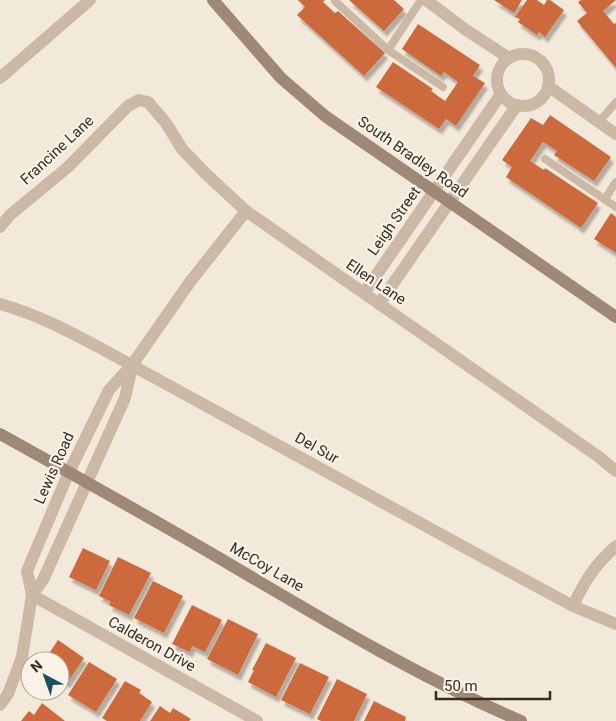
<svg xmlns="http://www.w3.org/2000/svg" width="616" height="721" viewBox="0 0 616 721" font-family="Roboto,sans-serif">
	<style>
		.building { fill: #cd6a3e; filter: url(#shadow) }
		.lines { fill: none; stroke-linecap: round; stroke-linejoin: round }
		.lane { stroke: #ccb9a5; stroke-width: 8 }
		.street { stroke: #ccb9a5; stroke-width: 12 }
		.secondary { stroke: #9f8876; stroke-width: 12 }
		.labels { text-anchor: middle; stroke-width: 4.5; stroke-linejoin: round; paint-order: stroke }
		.street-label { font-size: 15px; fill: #372d27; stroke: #faf2e6 }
	</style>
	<defs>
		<filter id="shadow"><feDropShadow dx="3" dy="5.5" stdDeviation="1" flood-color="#0004"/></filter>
	</defs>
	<rect width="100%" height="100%" fill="#f3e9da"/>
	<g class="building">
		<path d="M 298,0 L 325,0 L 323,2 L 335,13 L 338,11 L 385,53 L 364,76 L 297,15 L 305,7 Z"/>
		<path d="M 349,0 L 394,0 L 404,9 L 384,31 Z"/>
		<path d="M 494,0 L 522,0 L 514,13 Z"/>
		<path d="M 527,0 L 537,0 L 544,5 L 547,0 L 550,0 L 564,10 L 545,37 L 539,32 L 537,35 L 518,22 L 520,19 L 515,17 Z"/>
		<path d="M 581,0 L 616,0 L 603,11 L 614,24 L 616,23 L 616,68 L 577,21 L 587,13 L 578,2 Z"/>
		<path d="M 418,24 L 480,65 L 473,76 L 485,83 L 456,126 L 446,119 L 439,129 L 376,87 L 393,62 L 433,89 L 431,91 L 445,101 L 458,82 L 444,72 L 441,76 L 402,49 Z"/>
		<path d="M 550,115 L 611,157 L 594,181 L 554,155 L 557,151 L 543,142 L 530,161 L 544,170 L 545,168 L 598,203 L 581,228 L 506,177 L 512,167 L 502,160 L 531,118 L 543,125 Z"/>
		<path d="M 611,213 L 616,217 L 616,253 L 594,239 Z"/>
		<path d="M 83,548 L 110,561 L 96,590 L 69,577 Z"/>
		<path d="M 118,557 L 151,573 L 129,615 L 109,605 L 111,602 L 99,596 Z"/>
		<path d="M 153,581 L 183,596 L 164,633 L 134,618 Z"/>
		<path d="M 192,605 L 222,620 L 205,652 L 192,646 L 190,652 L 172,644 Z"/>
		<path d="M 228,619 L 258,634 L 238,675 L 207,659 Z"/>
		<path d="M 58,640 L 84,658 L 67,683 L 60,678 L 60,661 L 44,661 Z"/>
		<path d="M 266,643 L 296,658 L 276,697 L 248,682 L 254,670 L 252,670 Z"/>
		<path d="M 89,662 L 117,679 L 96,712 L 68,695 Z"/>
		<path d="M 300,663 L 329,677 L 310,714 L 281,700 Z"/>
		<path d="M 337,679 L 367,694 L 354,721 L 321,721 L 317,719 Z"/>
		<path d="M 125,681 L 141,690 L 139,693 L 152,702 L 140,721 L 107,721 L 102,718 Z"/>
		<path d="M 374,701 L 406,717 L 405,721 L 364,721 Z"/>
		<path d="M 42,703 L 65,721 L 21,721 L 29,711 L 34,715 Z"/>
		<path d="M 160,706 L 170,713 L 173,708 L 191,719 L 189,721 L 150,721 Z"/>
	</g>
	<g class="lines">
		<g class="lane">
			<path d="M 335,1 L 388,50 L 443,87"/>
			<path d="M 388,50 L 421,0"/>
			<path d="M 599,122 L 616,102"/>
			<path d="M 545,159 L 616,207"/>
			<path d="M 605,199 L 616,182"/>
		</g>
		<g class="street">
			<path d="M 426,0 L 466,30 L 509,58"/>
			<circle cx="523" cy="80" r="26"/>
			<path d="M 0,78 L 90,0"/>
			<path d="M 548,86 L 616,134"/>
			<path d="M 0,227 L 10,215 L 68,167 L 128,106 L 139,100 L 148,102 L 166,123 L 182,149 L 205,173 L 246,211 L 599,457 L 616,471"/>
			<path d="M 364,293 L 501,94"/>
			<path d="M 0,304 C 37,314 70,332 104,350 L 475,553 L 573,606 L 616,624"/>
			<path d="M 379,304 L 517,105"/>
			<path d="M 32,595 L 257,721"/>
			<path d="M 32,595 L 43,580 L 125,398 L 132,367"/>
			<path d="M 573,606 C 585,580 595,565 616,546"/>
			<path d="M 0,705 L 8,694 L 22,657 L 32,595 L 27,571 L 69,472 L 109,390 L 132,365 L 190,282 L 246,211"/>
		</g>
		<g class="secondary">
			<path d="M 213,0 L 281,78 L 325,116 L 616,317"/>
			<path d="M 0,434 C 72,474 144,514 214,555 C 314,614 414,675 521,721"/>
		</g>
	</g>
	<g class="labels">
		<g class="street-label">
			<text transform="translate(57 150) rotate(-43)" y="5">Francine Lane</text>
			<text transform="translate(413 157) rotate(35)" y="5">South Bradley Road</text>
			<text transform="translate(394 221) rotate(-55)" y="5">Leigh Street</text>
			<text transform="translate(376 282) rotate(34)" y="5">Ellen Lane</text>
			<text transform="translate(317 448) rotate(29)" y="5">Del Sur</text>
			<text transform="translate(54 468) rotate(-66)" y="5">Lewis Road</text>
			<text transform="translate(267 567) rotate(30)" y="5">McCoy Lane</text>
			<text transform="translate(152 644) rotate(29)" y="5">Calderon Drive</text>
		</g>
	</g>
	<g transform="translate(45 676) rotate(319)"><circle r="24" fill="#faf2e6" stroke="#aca39a"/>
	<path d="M0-4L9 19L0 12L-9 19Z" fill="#1a525b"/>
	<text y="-8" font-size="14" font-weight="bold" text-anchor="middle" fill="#372d27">N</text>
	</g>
	<path d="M436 691v8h114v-8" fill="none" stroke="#372d27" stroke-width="2.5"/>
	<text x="444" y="691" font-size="15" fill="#372d27" stroke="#faf2e6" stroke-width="4" paint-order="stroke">50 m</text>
</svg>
